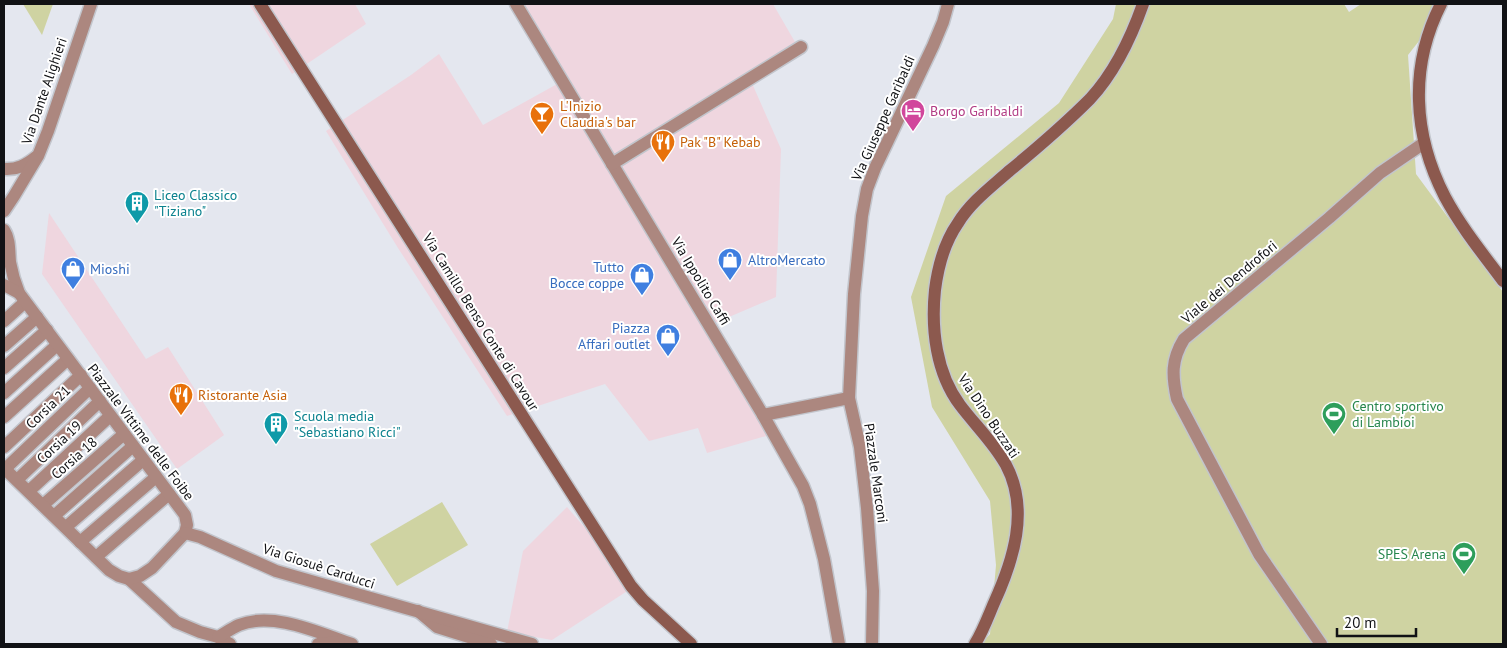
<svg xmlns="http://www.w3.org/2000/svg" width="1507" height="648" viewBox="0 0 1507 648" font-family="'PT Sans',sans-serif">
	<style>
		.commercial { fill: #efd6df }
		.green { fill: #cfd3a2 }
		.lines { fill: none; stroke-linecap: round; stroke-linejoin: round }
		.lane-casing { stroke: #c2c5cc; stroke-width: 15 }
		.street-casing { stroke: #c2c5cc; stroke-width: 15 }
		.secondary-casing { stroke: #c2c5cc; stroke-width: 15 }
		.lane { stroke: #ac877f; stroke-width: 12 }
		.street { stroke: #ac877f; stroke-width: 12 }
		.secondary { stroke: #8c594e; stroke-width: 12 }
		.labels { text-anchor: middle; stroke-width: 4; stroke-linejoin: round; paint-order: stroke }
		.street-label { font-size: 14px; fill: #111215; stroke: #fff }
		.food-label { font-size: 14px; fill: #c56008; stroke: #fff; text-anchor: start }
		.hotel-label { font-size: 14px; fill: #b23c85; stroke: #fff; text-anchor: start }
		.culture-label { font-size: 14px; fill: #0d838f; stroke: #fff; text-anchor: start }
		.shop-label { font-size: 14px; fill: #366cbe; stroke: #fff; text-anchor: start }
		.leisure-label { font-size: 14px; fill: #27864d; stroke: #fff; text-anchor: start }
	</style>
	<rect width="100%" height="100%" fill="#e4e7ef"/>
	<g class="commercial">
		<path d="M 249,4 L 355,4 L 366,24 L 292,74 Z"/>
		<path d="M 523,4 L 773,4 L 795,42 L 747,72 L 781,149 L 776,297 L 715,323 L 780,432 L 707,453 L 698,428 L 649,441 L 605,384 L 507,416 L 398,248 L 326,131 L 411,75 L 439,54 L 483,125 L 568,78 Z"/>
		<path d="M 49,213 L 146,359 L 168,347 L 224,435 L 177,469 L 42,274 Z"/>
		<path d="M 567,507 L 635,586 L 552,640 L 507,632 L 523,551 Z"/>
	</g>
	<g class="green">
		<path d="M 23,4 L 53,4 L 42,35 Z"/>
		<path d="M 1116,4 L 1344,4 L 1349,12 L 1361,4 L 1448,4 L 1408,55 L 1416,174 L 1503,292 L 1503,644 L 981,644 L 990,634 L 996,565 L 990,501 L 932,407 L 911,297 L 946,196 L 1059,103 L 1113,19 Z"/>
		<path d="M 442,502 L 468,545 L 397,586 L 370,544 Z"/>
	</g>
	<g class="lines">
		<defs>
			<g id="lane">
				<path d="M 4,321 L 25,302"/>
				<path d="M 4,346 L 37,317"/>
				<path d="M 4,368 L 47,330"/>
				<path d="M 4,393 L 57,345"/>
				<path d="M 4,417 L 68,359"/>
				<path d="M 4,447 L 81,375"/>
				<path d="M 5,469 L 90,388"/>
				<path d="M 17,480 L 100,401"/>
				<path d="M 29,491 L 110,416"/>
				<path d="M 43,505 L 124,434"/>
				<path d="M 54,516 L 133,446"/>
				<path d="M 66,527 L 143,460"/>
				<path d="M 80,542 L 156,477"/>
				<path d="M 96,557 L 169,494"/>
				<path d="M 129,579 L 176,622 L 200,632 L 218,637 L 230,644"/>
				<path d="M 418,611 L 437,627 L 491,644"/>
				<path d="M 218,637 C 225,633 232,628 239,625 C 273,611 319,633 352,644"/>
				<path d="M 318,644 L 339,642"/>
				<path d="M 1321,644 L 1259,554 L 1177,399 C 1172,376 1171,360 1184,339 L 1329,218 L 1380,173 L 1424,143"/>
			</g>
			<g id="street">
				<path d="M 516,4 L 763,415 L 803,486 L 810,504 L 824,559 L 839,644"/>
				<path d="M 612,164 L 801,47"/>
				<path d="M 4,169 C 17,170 26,165 36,157"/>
				<path d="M 4,211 L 14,196 L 38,156 L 48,131 L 91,4"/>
				<path d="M 4,230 C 10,239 9,251 10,262 C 12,273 15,283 19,293 L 185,515 L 187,525 L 185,533 L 152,568 L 140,576 L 129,579 L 119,576 L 109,570 L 4,468"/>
				<path d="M 4,285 L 19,293"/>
				<path d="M 763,415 L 849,398"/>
				<path d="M 185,533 L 200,537 L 276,571 L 532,644"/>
				<path d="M 872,644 L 873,591 L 867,508 L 860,447 L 849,398 L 854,294 L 862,216 L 867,189 L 875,168 L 933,46 L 943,22 L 948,4"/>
			</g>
			<g id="secondary">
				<path d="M 260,4 L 631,586 L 643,600 L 691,644"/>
				<path d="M 1441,4 C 1409,67 1413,135 1445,197 C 1461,227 1483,254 1503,281"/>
				<path d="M 975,644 C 983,631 988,617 994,603 C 1013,561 1030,510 1006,465 C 994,443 975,425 960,405 C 936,373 931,329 935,290 C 938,266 944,243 958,223 C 971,202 990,188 1008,172 C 1036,149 1064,125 1090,99 C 1115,72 1131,38 1143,4"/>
			</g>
		</defs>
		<use href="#lane" class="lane-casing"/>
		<use href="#street" class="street-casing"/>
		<use href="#secondary" class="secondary-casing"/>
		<use href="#lane" class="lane"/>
		<use href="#street" class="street"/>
		<use href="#secondary" class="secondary"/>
	</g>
	<defs>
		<symbol id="hotel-pin" viewBox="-11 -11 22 30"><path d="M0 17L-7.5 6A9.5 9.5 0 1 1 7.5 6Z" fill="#d1479c" stroke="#fff"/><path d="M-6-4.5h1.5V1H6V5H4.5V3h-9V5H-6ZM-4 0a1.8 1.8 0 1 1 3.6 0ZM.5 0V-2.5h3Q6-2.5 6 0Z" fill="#fff"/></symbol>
		<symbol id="bar-pin" viewBox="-11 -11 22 30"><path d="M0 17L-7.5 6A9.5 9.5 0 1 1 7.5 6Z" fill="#e8710a" stroke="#fff"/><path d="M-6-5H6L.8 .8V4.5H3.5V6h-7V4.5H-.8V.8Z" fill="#fff"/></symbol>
		<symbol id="restaurant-pin" viewBox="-11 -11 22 30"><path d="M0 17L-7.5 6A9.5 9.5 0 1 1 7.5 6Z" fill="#e8710a" stroke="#fff"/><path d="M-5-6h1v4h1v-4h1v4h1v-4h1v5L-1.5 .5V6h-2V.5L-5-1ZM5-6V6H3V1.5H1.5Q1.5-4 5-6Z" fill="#fff"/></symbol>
		<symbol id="building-pin" viewBox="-11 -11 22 30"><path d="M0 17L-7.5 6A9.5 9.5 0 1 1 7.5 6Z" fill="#0f9aa8" stroke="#fff"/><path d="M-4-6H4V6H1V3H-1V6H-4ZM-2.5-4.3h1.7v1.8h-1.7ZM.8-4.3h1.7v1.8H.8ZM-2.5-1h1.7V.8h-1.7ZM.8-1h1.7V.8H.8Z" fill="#fff"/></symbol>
		<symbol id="shop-pin" viewBox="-11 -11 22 30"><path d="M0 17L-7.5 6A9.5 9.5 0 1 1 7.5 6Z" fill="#3f7fe0" stroke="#fff"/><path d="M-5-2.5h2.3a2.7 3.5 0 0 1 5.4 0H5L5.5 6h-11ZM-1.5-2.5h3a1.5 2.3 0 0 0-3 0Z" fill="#fff"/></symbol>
		<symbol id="stadium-pin" viewBox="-11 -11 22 30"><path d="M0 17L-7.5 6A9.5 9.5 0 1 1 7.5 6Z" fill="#2e9e5b" stroke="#fff"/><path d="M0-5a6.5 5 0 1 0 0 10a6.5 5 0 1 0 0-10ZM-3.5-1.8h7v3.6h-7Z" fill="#fff"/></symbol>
	</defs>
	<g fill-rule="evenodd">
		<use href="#hotel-pin" x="899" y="97" width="28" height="38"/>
		<use href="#bar-pin" x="528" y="100" width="28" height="38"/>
		<use href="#restaurant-pin" x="649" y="128" width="28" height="38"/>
		<use href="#building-pin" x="123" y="189" width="28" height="38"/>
		<use href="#shop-pin" x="716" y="246" width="28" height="38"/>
		<use href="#shop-pin" x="59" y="255" width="28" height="38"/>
		<use href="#shop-pin" x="628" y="261" width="28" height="38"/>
		<use href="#shop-pin" x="654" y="322" width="28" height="38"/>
		<use href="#restaurant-pin" x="167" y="381" width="28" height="38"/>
		<use href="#stadium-pin" x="1320" y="400" width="28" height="38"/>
		<use href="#building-pin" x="262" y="410" width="28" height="38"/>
		<use href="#stadium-pin" x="1450" y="540" width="28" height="38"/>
	</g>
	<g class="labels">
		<g class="street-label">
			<text transform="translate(44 91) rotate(-71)" y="5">Via Dante Alighieri</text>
			<text transform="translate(883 118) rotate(-66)" y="5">Via Giuseppe Garibaldi</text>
			<text transform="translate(701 281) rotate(59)" y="5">Via Ippolito Caffi</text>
			<text transform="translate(1229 282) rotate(-40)" y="5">Viale dei Dendrofori</text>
			<text transform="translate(481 322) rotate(58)" y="5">Via Camillo Benso Conte di Cavour</text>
			<text transform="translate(48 407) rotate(-44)" y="5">Corsia 21</text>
			<text transform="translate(989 416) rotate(56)" y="5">Via Dino Buzzati</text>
			<text transform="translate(141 432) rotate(53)" y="5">Piazzale Vittime delle Foibe</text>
			<text transform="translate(59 442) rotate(-43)" y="5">Corsia 19</text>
			<text transform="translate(74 458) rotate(-41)" y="5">Corsia 18</text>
			<text transform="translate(876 473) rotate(82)" y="5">Piazzale Marconi</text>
			<text transform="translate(319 566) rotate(18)" y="5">Via Giosuè Carducci</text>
		</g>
		<g class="food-label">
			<text x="560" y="111">L'Inizio<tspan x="560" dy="16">Claudia's bar</tspan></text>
			<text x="680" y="147">Pak "B" Kebab</text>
			<text x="198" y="400">Ristorante Asia</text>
		</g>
		<g class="hotel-label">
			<text x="930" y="116">Borgo Garibaldi</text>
		</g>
		<g class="culture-label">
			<text x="154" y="200">Liceo Classico<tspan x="154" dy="16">"Tiziano"</tspan></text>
			<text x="294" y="421">Scuola media<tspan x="294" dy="16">"Sebastiano Ricci"</tspan></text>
		</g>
		<g class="shop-label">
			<text x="748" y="265">AltroMercato</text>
			<text x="624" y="272" text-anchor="end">Tutto<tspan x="624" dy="16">Bocce coppe</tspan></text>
			<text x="90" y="274">Mioshi</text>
			<text x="650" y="333" text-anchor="end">Piazza<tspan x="650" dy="16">Affari outlet</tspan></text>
		</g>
		<g class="leisure-label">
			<text x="1352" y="411">Centro sportivo<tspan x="1352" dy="16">di Lambioi</tspan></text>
			<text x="1446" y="559" text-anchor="end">SPES Arena</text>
		</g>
	</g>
	<rect width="1507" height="648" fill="none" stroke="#111215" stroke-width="10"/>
	<path d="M1337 628v8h79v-8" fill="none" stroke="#111215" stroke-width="2.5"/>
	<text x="1344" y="628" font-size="15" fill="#111215" stroke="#ffffff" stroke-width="4" paint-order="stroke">20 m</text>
</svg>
